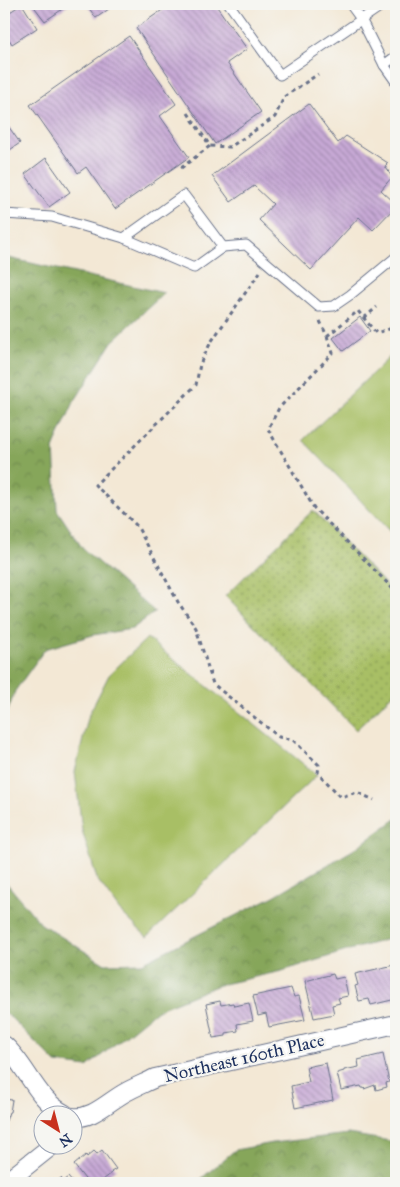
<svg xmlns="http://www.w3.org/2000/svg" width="400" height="1187" viewBox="0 0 400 1187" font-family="'IM FELL Great Primer',serif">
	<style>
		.grass { fill: #a8bf65; stroke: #627762 }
		.forest { fill: url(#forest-crowns); stroke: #506a5c }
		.park { fill: url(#park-dots); stroke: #627762 }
		.building { fill: url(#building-back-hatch) }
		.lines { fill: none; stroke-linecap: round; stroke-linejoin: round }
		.service-casing { stroke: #677088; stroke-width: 11 }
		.minor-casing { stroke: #677088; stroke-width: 20 }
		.path { stroke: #677088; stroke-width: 3; stroke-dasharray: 4 4; stroke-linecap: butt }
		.service { stroke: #fff; stroke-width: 9 }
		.minor { stroke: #fff; stroke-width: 18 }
		.labels { text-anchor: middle; stroke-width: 4.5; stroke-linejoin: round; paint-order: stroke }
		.street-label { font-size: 18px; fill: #1b2f5e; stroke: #f6f6f2 }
	</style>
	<defs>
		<pattern id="forest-crowns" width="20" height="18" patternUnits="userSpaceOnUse" patternTransform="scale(1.25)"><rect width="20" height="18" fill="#86a65a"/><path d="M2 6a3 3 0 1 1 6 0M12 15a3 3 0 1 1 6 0" fill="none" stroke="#6d884e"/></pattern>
		<pattern id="park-dots" width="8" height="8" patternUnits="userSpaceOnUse" patternTransform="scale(1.25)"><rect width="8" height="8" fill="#a8bf65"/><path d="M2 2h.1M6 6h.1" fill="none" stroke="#889c56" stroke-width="1.8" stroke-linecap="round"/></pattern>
		<pattern id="building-back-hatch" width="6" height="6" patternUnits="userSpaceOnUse" patternTransform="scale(1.25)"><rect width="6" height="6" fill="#c7a9d5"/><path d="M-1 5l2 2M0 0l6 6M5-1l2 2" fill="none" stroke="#a18ab0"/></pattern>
	</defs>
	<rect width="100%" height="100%" fill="#f6f6f2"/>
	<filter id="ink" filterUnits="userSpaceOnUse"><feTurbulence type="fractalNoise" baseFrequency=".02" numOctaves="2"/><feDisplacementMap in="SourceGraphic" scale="10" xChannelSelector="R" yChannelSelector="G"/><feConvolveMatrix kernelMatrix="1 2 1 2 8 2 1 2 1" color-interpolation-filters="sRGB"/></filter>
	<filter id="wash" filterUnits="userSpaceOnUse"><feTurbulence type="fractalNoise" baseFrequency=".0096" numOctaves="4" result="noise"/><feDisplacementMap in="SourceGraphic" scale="20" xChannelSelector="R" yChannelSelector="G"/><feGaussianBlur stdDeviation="1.12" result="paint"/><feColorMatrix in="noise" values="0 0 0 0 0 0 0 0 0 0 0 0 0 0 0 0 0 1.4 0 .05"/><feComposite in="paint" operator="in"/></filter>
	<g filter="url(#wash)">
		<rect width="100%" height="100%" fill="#f3e8d5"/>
		<g class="grass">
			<path d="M 396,351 L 396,538 L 303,440 Z"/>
			<path d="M 147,638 L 317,775 L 147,937 L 120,911 L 97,879 L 82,830 L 75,772 L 89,714 L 109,675 Z"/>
		</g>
		<g class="forest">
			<path d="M 4,257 L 164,293 L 112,342 L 74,402 L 54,446 L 57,510 L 83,549 L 155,612 L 132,629 L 93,635 L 45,649 L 15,691 L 4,722 Z"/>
			<path d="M 396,819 L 396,937 L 353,949 L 282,971 L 219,985 L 157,1010 L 87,1067 L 56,1063 L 4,1011 L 4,880 L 41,924 L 105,964 L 142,963 L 274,896 L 353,850 Z"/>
			<path d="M 348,1134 L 396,1142 L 396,1183 L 196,1183 L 235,1150 L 273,1143 Z"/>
		</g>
		<path class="park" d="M 313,510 L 396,595 L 396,691 L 356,730 L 225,596 Z"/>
		<g id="blocks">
			<g class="building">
				<path d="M 22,4 L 37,28 L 12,44 L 4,31 L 4,16 Z"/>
				<path d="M 32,4 L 70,4 L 45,21 Z"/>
				<path d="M 86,4 L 116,4 L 96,18 Z"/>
				<path d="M 171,4 L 215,4 L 247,49 L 227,63 L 261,112 L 215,144 L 136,28 Z"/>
				<path d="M 129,36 L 176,104 L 160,116 L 189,157 L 115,209 L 86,167 L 78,173 L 30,105 Z"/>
				<path d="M 309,104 L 338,143 L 346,136 L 388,163 L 385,166 L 392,177 L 381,190 L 396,204 L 396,206 L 373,230 L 359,217 L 311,270 L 259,220 L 273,204 L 254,186 L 231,202 L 212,176 Z"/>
				<path d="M 4,120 L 20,143 L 4,154 Z"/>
				<path d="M 46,158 L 70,192 L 49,207 L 25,174 Z"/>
				<path d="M 360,317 L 370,331 L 343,351 L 333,338 Z"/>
				<path d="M 394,965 L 396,976 L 396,999 L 371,1005 L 369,999 L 359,1001 L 355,986 L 358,985 L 355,974 Z"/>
				<path d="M 333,974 L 335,979 L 344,977 L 348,996 L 338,998 L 340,1003 L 332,1005 L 334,1014 L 314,1018 L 305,981 Z"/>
				<path d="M 291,988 L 294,997 L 299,996 L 305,1020 L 269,1027 L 266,1014 L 258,1016 L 253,996 Z"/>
				<path d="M 220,1001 L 221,1005 L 233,1003 L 234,1006 L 249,1003 L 253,1021 L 237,1024 L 238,1031 L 226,1033 L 226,1036 L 213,1038 L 206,1004 Z"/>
				<path d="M 383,1054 L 389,1082 L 386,1083 L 387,1087 L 376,1090 L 375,1085 L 364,1089 L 364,1088 L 362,1088 L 361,1086 L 341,1090 L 337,1073 L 344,1071 L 344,1070 L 359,1067 L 358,1060 Z"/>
				<path d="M 326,1063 L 333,1100 L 295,1108 L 291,1086 L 309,1082 L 306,1067 Z"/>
				<path d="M 4,1099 L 12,1100 L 10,1112 L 9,1112 L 6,1121 L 4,1121 Z"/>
				<path d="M 102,1150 L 116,1169 L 111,1172 L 112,1173 L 99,1183 L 88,1183 L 74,1165 L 86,1155 L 87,1157 L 94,1151 L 97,1154 Z"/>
				<path d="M 68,1177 L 73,1183 L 54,1183 L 61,1178 L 63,1181 Z"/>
			</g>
		</g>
	</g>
	<g filter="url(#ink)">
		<use href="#blocks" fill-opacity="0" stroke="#677088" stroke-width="1"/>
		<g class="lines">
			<defs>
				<g id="service">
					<path d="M 229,4 L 280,75 L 384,4"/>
					<path d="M 350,4 L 361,19 L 384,65"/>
					<path d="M 396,56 L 384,65 L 396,82"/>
					<path d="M 4,214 L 52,217 L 124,238 L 184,195 L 223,247 L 246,245 L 319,307 L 334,306 L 350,295 L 396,257"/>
					<path d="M 124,238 L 194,268 L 223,247"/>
				</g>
				<g id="minor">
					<path d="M 4,1045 C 27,1065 36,1100 65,1114"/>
					<path d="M 72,1117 C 92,1120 109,1101 126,1092 C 135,1087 145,1083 155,1078 L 396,1024"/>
					<path d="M 5,1183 L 54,1144"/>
				</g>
			</defs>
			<use href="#service" class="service-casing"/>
			<use href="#minor" class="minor-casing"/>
			<g class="path">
				<path d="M 188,113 L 210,146 L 230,147 L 275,117 L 284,97 L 318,74"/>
				<path d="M 181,168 L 210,146"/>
				<path d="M 260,272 L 211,342 L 200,364 L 196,385 L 95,485 L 137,526 L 178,602 L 196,628 L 213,684 L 279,737 L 293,740 L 319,765 L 318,773 L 341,797 L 357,792 L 374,800"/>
				<path d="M 364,318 L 377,307"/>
				<path d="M 320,321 L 327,336 L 333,353 L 279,408 L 268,429 L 314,508 L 396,592"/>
				<path d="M 327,336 L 358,311 L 376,333 L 396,327"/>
			</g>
			<use href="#service" class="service"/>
			<use href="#minor" class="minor"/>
		</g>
	</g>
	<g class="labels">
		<g class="street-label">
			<text transform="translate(244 1058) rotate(-13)" y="6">Northeast 160th Place</text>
		</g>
	</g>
	<rect width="400" height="1187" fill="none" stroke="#f6f6f2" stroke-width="20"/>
	<g transform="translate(58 1130) rotate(144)"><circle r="24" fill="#f6f6f2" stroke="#9ea6b7"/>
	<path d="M0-4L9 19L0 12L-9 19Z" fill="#c8321e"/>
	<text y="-8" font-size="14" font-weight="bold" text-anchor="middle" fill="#1b2f5e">N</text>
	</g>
</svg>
